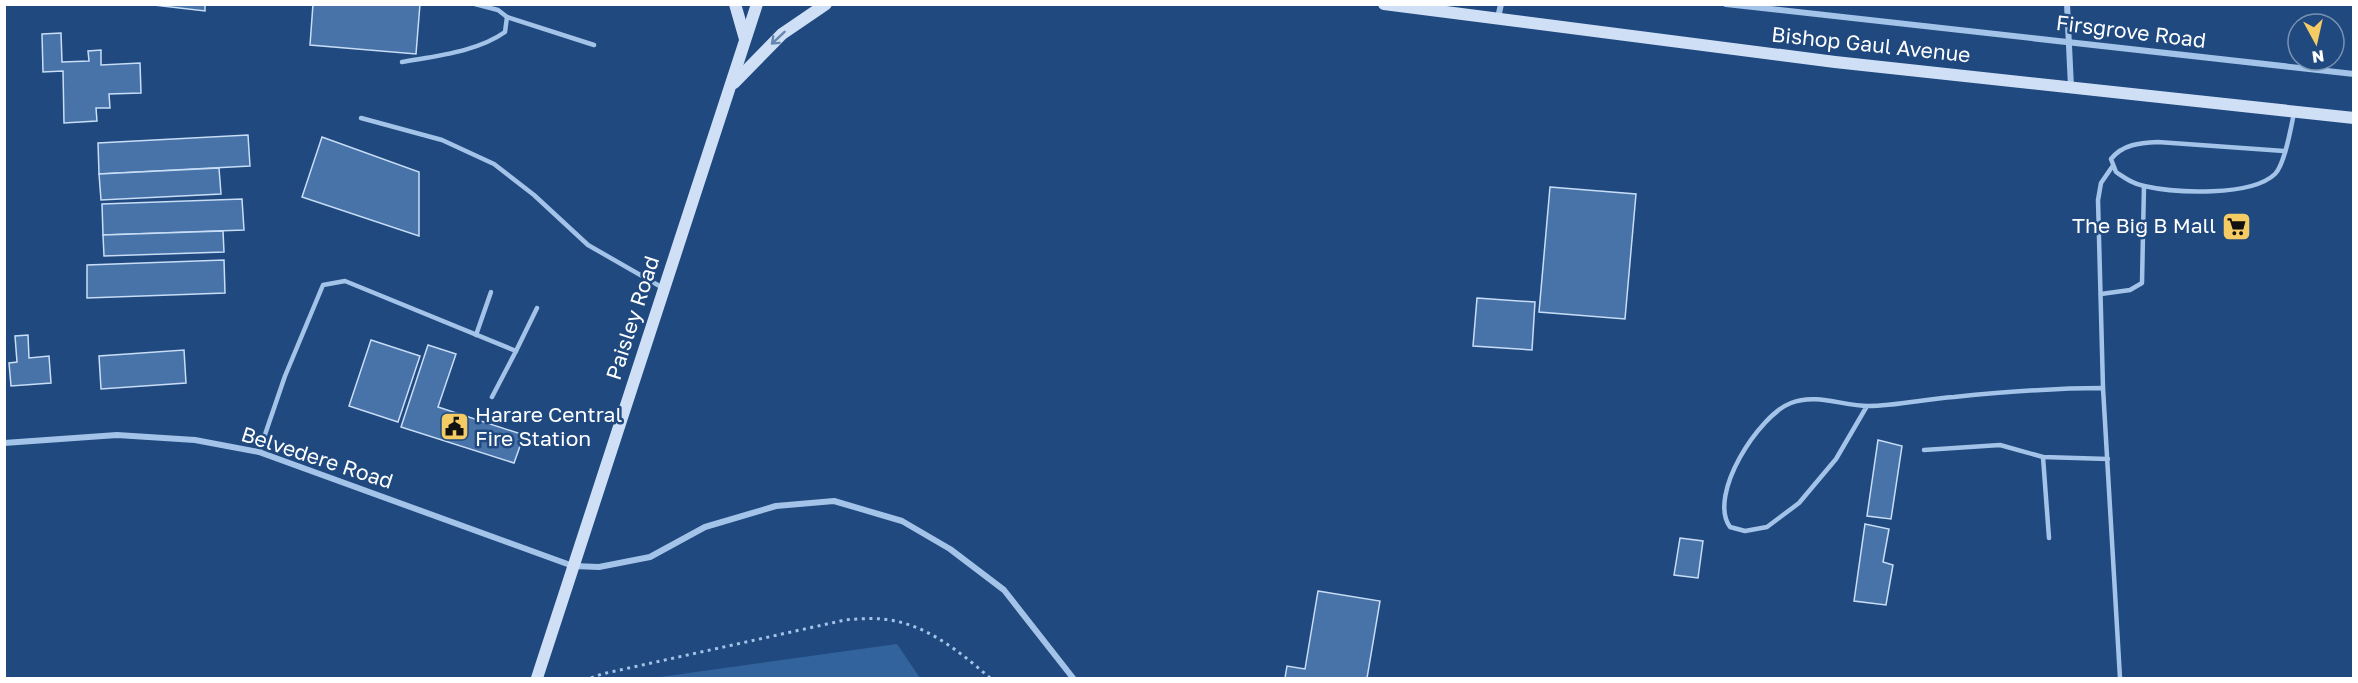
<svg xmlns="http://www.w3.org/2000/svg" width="2358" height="683" viewBox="0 0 2358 683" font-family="'Golos Text',sans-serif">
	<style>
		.green { fill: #33639d }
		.building { fill: #4873a9; stroke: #c8ddf6; stroke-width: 1.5 }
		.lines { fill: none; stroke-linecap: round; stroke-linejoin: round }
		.path { stroke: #a4c3e8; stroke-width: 3; stroke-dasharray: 3 4.5; stroke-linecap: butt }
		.service { stroke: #a4c3e8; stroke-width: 4.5 }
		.minor { stroke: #a4c3e8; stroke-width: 6 }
		.secondary { stroke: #cfe0f6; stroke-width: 12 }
		.oneway { stroke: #6685af }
		.labels { text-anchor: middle; stroke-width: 5; stroke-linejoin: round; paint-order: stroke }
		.street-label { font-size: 21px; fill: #fff; stroke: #20497f }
		.poi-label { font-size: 21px; fill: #fff; stroke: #20497f; text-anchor: end }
	</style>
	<rect width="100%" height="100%" fill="#20497f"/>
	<path class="green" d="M 897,644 L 920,678 L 653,678 Z"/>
	<g class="building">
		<path d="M 145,4 L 205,4 L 205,11 Z"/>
		<path d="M 313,4 L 420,4 L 416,54 L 310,45 Z"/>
		<path d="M 61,33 L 62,62 L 89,61 L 88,51 L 101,50 L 101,65 L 140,63 L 141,93 L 109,94 L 110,108 L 96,108 L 97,121 L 64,123 L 63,71 L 43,72 L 42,34 Z"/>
		<path d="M 248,135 L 250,166 L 99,174 L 98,143 Z"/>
		<path d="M 322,137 L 419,172 L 419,236 L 302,197 Z"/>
		<path d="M 219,168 L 221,194 L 101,200 L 99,174 Z"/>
		<path d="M 1550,187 L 1636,194 L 1625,319 L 1539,312 Z"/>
		<path d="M 242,199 L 244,230 L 103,235 L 102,204 Z"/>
		<path d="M 223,231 L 224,252 L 104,256 L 103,235 Z"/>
		<path d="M 224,260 L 225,293 L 87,298 L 87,265 Z"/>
		<path d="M 1477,298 L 1535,302 L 1532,350 L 1473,346 Z"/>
		<path d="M 28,335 L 29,358 L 49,356 L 51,383 L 11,386 L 9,363 L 17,362 L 15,336 Z"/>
		<path d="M 371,340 L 420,356 L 398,422 L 349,406 Z"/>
		<path d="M 428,345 L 456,354 L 438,407 L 524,435 L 514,463 L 401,427 Z"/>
		<path d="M 184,350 L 186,383 L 101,389 L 99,356 Z"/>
		<path d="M 1878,440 L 1902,446 L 1891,519 L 1867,516 Z"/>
		<path d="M 1865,524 L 1889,529 L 1883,562 L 1893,565 L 1886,605 L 1854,601 Z"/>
		<path d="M 1680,538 L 1703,541 L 1698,578 L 1674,575 Z"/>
		<path d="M 1318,591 L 1380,601 L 1367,678 L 1285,678 L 1287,666 L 1305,669 Z"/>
	</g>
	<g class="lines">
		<path class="path" d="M 591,678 L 602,674 L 845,620 C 857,619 870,618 882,619 C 925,623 959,651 990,678"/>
		<g class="service">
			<path d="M 475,4 L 498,10 L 507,17 L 594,45"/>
			<path d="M 402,62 C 435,56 477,52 505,32 L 507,17"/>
			<path d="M 361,118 L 442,140 L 494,164 L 534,195 L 588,245 L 663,288"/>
			<path d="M 2284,151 L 2158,142 C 2140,143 2123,144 2111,159 L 2116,172 C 2125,178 2133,184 2144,186 C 2175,193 2251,197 2275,174 C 2285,164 2291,127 2294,113"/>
			<path d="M 2101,294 L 2130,290 L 2142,283 L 2144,186"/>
			<path d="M 476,335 L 491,292"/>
			<path d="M 2103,388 L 2098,200 L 2101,183 L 2112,167"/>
			<path d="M 492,397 L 516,351"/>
			<path d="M 1867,406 L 1836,459 L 1799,503 L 1767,527 L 1745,531 L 1730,527 C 1707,495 1759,415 1791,403 C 1816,393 1843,406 1868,406 C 1896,406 1925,399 1954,397 C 2003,392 2054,388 2103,388 L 2120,678"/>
			<path d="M 1924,450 L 2000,445 L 2043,457 L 2108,459"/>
			<path d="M 259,452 L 285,376 L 323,285 L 345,281 L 516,351 L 537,308"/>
			<path d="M 2043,457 L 2049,538"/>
		</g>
		<g class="minor">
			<path d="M 1726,4 L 2354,74"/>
			<path d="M 2067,4 L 2071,87"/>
			<path d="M 1498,18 L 1501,4"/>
			<path d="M 4,443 L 117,435 L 195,440 L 259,452 L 573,566 L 599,567 L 650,557 L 705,527 L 776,506 L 834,501 L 902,521 L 950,549 L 1004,590 L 1073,678"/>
		</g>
		<g class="secondary">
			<path d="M 735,4 L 745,39"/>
			<path d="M 1384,4 L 1835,62 L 2354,118"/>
			<path d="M 734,83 L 782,34 L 826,4"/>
			<path d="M 537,678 L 757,4"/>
		</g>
	</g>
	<defs><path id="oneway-shaft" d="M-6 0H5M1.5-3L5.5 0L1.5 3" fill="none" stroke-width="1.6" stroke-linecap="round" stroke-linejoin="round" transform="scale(1.5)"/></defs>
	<use class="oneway" href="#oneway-shaft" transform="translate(778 38) rotate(137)"/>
	<defs>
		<symbol id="supermarket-square" viewBox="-11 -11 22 22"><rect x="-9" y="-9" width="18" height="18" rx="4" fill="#f5cb64" stroke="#20497f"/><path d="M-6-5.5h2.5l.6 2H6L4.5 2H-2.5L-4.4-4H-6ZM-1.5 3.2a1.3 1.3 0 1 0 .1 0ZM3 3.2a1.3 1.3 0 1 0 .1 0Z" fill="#111"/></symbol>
		<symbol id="civic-square" viewBox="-11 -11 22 22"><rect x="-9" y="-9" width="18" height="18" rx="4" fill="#f5cb64" stroke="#20497f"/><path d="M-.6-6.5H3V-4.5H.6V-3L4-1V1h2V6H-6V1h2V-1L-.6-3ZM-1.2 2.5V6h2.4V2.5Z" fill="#111"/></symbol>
	</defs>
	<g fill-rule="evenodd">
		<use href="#supermarket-square" x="2220" y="210" width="33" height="33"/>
		<use href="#civic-square" x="438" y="410" width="33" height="33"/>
	</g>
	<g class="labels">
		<g class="street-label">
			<text transform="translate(2131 32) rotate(7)" y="7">Firsgrove Road</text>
			<text transform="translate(1871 45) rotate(6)" y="7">Bishop Gaul Avenue</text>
			<text transform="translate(633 318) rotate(-72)" y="7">Paisley Road</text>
			<text transform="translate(317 458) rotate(18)" y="7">Belvedere Road</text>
		</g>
		<g class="poi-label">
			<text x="2216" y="233">The Big B Mall</text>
			<text x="475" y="422" text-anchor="start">Harare Central<tspan x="475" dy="24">Fire Station</tspan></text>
		</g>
	</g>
	<rect width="2358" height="683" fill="none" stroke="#ffffff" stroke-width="12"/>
	<g transform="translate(2316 42) rotate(172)"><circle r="28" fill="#20497f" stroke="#7992b2" stroke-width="1.5"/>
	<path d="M0-4.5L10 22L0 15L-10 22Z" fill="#f5cb64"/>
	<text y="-9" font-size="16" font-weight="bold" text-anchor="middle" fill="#ffffff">N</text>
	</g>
</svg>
